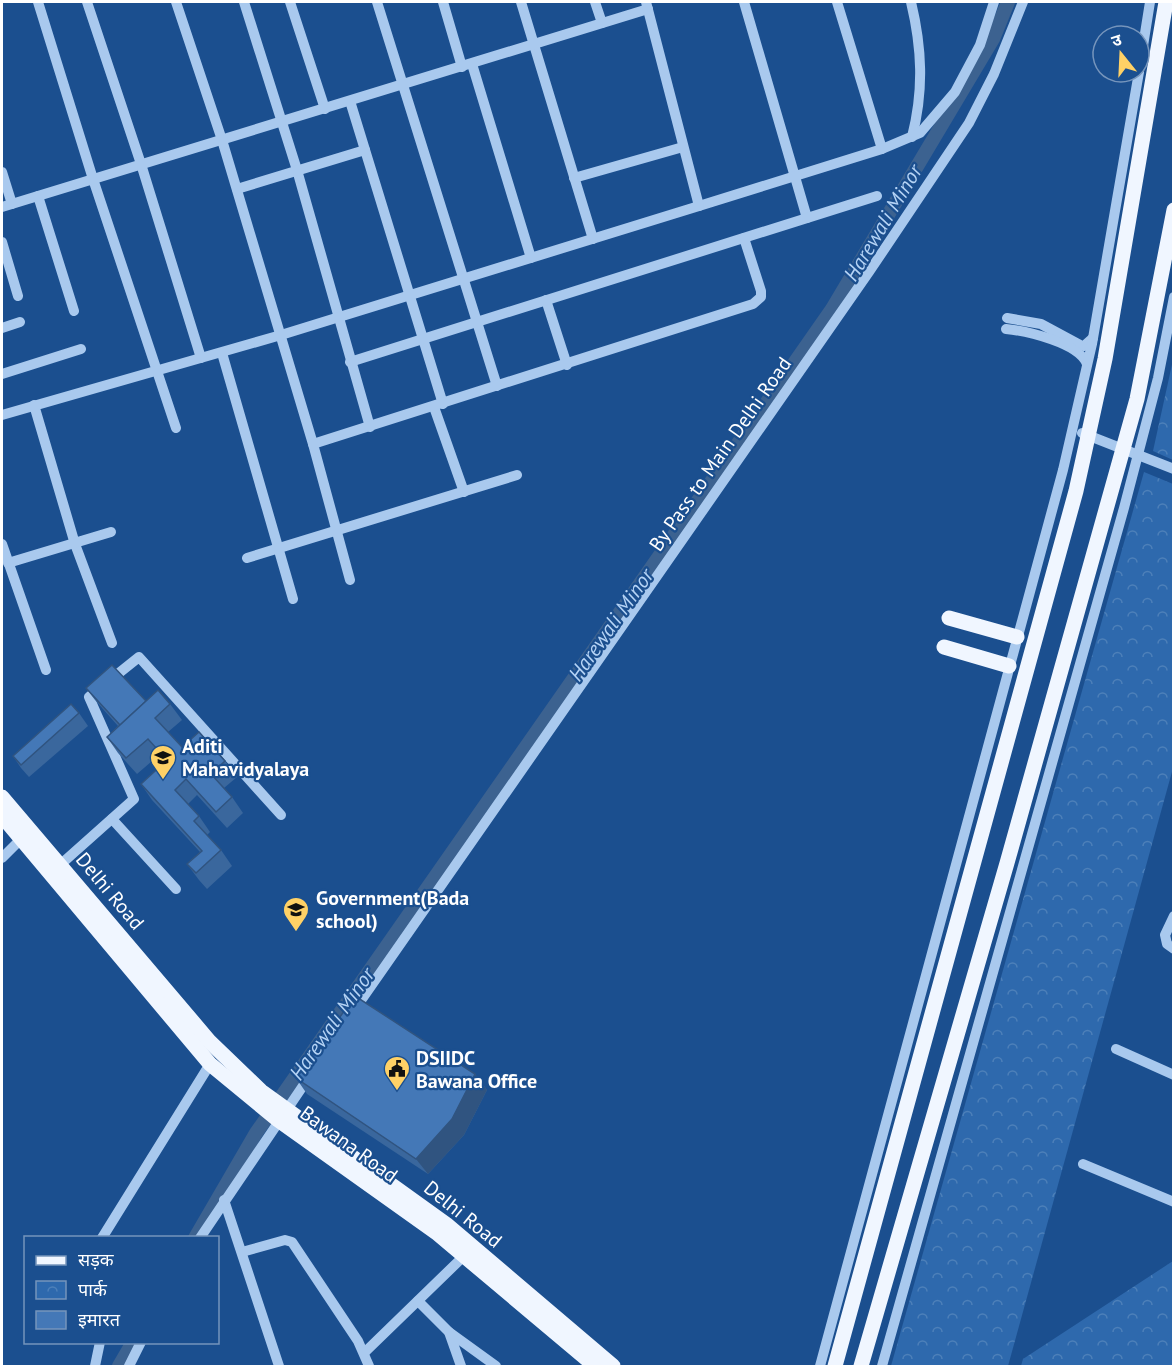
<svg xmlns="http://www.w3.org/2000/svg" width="1175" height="1368" viewBox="0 0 1175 1368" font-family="'PT Sans','Noto Sans Devanagari',sans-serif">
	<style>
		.park { fill: url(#park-crowns) }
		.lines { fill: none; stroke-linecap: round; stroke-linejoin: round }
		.canal { stroke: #3c6290; stroke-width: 14 }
		.minor { stroke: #a9c9ee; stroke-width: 10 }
		.major { stroke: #f0f6ff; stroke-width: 15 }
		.wall { fill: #3a679d }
		.shaded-wall { fill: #305480 }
		.building { fill: #4478b7; stroke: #305480; stroke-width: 1.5 }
		.labels { text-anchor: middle; stroke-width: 4.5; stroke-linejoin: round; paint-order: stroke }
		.street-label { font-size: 20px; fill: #fff; stroke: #1b4f8f }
		.poi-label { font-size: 20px; font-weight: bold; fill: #fff; stroke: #1b4f8f; text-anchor: start }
		.water-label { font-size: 21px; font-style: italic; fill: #b5d3f5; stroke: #1b4f8f }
	</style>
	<defs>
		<pattern id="park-crowns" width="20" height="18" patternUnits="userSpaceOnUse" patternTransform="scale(1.5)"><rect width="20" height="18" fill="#2e69ad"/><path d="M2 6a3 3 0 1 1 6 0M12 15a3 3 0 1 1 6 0" fill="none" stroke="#4d80b9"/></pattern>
	</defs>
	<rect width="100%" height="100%" fill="#1b4f8f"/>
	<g class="park">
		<path d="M 1173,360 L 1173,460 L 1153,451 Z"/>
		<path d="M 1144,472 L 1173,484 L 1173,768 L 1008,1366 L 891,1366 Z"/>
		<path d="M 1173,1261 L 1173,1366 L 1021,1366 L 1023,1359 Z"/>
	</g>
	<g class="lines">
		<g class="canal">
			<path d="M 195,1238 L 256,1133 L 832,309 L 993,39 L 1008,2"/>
			<path d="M 119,1366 L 133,1342"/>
		</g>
		<g class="minor">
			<path d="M 38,2 L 93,179 L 176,428"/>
			<path d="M 87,2 L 141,164 L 201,358"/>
			<path d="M 176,2 L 222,140 L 313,444"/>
			<path d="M 244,2 L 297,170 L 370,427"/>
			<path d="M 290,2 L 325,109"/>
			<path d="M 377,2 L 497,386"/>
			<path d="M 443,2 L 462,67"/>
			<path d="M 521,2 L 593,239"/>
			<path d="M 595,2 L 602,23"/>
			<path d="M 744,2 L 807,218"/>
			<path d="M 837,2 L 882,149"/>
			<path d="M 911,2 C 922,48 924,90 912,137"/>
			<path d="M 472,64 L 531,258"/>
			<path d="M 1139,71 L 1150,2"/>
			<path d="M 350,101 L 443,404"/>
			<path d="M 2,172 L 12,204"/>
			<path d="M 574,178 L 683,147"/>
			<path d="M 237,189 L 365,150"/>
			<path d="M 38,196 L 74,311"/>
			<path d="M 699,206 L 882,149 L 920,133 L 955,92 L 980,45 L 994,2"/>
			<path d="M 2,207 L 648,9"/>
			<path d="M 2,242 L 18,296"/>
			<path d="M 546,300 L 567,365"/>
			<path d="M 1007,318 L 1041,324 L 1080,345 L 1084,346 L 1093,338"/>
			<path d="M 2,328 L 20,322"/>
			<path d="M 1006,329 C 1027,331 1079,343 1087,364"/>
			<path d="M 222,353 L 293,599"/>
			<path d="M 350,362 L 877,196"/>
			<path d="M 2,374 L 81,349"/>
			<path d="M 34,405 L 75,544 L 112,643"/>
			<path d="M 434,407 L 464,492"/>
			<path d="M 2,415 L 281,335 L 699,206 L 646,2"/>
			<path d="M 1082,433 L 1174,469"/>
			<path d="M 2,544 L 46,670"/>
			<path d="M 247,558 L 517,475"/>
			<path d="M 8,563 L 111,532"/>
			<path d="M 350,580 L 313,444 L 753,304 L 761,297 L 761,291 L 744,238"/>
			<path d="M 112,819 L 176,889"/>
			<path d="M 2,858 L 21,839"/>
			<path d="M 60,865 L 134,799 L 89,697 L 139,657 L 281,815"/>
			<path d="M 1174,916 L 1165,935 L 1167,944 L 1174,949"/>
			<path d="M 353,1012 L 869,272 L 969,123 L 994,74 L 1023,2"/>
			<path d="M 1116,1049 L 1174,1075"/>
			<path d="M 1083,1164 L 1174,1202"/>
			<path d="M 224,1200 L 279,1366"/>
			<path d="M 102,1238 L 210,1064"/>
			<path d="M 200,1238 L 309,1077"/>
			<path d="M 242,1252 L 285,1240 L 292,1242 L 358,1341 L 369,1366"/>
			<path d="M 418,1301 L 449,1332 L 461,1366"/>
			<path d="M 449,1332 L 496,1366"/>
			<path d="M 364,1353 L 467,1253"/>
			<path d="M 95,1366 L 100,1342"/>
			<path d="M 129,1366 L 141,1342"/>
			<path d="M 820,1366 L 1063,470 L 1092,344 L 1139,72"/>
			<path d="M 882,1366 L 1124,508 L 1158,378 L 1174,297"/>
		</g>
		<g class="major">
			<path d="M 949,618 L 1017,637"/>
			<path d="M 944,647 L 1009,666"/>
			<path d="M 2,797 L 210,1042 L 261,1091 L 446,1224 L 613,1366"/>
			<path d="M 2,816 L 210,1064 L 278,1120 L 438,1234 L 595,1366"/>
			<path d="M 835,1366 L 1076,491 L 1105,359 L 1166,2"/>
			<path d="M 861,1366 L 1007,863 L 1137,399 L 1174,210"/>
		</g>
	</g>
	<g class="wall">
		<path d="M 86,688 L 146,701 L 170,704 L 182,720 L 168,732 L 182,747 L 225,761 L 237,777 L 224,788 L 232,797 L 243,813 L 227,828 L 197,795 L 188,804 L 199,816 L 210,832 L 207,835 L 221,850 L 232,866 L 207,889 L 199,880 L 187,864 L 200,852 L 152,800 L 141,784 L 165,762 L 159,755 L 137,774 L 118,753 L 107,737 L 118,726 L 95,700 Z"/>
		<path d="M 79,713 L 88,726 L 29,777 L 21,768 L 13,756 Z"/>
		<path d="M 475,1074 L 487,1090 L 464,1135 L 428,1174 L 307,1094 L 296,1078 Z"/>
	</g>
	<path class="shaded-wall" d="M 475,1074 L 487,1090 L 464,1135 L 428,1174 L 416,1159 Z"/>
	<g class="building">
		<path d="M 112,665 L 146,701 L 120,725 L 86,688 Z"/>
		<path d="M 158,690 L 170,704 L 155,718 L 182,747 L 199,732 L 225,761 L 211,774 L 232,797 L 216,812 L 186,779 L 175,790 L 199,816 L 194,821 L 221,850 L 196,873 L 187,864 L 202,851 L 141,784 L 167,760 L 148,739 L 126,758 L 107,737 Z"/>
		<path d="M 71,704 L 79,713 L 21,765 L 13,756 Z"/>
		<path d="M 355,996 L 475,1074 L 452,1119 L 416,1159 L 296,1078 Z"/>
	</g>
	<defs>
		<symbol id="university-pin" viewBox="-11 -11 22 30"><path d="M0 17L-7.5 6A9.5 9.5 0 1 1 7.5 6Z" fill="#ffd166" stroke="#1b4f8f"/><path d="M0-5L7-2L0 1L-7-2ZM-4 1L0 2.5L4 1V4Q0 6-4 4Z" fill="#111"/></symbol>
		<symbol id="school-pin" viewBox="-11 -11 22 30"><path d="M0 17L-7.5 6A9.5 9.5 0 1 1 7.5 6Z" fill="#ffd166" stroke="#1b4f8f"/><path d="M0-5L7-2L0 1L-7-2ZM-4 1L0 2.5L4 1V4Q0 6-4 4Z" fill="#111"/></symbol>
		<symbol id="civic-pin" viewBox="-11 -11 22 30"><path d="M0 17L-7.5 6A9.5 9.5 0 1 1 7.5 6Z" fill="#ffd166" stroke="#1b4f8f"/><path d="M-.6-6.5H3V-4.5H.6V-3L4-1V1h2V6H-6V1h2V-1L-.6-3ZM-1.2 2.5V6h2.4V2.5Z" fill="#111"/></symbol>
	</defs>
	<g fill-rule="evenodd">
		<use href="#university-pin" x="148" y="743" width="30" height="40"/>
		<use href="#school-pin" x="281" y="895" width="30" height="40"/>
		<use href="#civic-pin" x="382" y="1054" width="30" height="40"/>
	</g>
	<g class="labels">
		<g class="street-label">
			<text transform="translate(720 454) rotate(-55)" y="7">By Pass to Main Delhi Road</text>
			<text transform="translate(110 891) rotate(50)" y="7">Delhi Road</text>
			<text transform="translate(349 1144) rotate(36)" y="7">Bawana Road</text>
			<text transform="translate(463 1214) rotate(39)" y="7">Delhi Road</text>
		</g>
		<g class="poi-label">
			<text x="182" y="753">Aditi<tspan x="182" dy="23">Mahavidyalaya</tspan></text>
			<text x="316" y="905">Government(Bada<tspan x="316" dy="23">school)</tspan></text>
			<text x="416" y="1065">DSIIDC<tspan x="416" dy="23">Bawana Office</tspan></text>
		</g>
		<g class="water-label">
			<text transform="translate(883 223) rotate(-59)" y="7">Harewali Minor</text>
			<text transform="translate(611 625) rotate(-55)" y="7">Harewali Minor</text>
			<text transform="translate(332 1024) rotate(-55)" y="7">Harewali Minor</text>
		</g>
	</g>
	<rect width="1175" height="1368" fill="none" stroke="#ffffff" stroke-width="6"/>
	<rect x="24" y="1236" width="195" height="108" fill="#1b4f8f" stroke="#7695bc" stroke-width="1.5"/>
	<rect x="36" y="1256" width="30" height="9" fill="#f0f6ff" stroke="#7695bc" stroke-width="1.5"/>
	<text x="78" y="1266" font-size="18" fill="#ffffff">सड़क</text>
	<rect x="36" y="1281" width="30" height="18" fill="url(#park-crowns)" stroke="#7695bc" stroke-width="1.5"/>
	<text x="78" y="1296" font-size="18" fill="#ffffff">पार्क</text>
	<rect x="36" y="1311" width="30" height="18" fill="#4478b7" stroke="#7695bc" stroke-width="1.5"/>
	<text x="78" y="1326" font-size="18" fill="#ffffff">इमारत</text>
	<g transform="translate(1121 54) rotate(342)"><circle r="28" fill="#1b4f8f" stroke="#7695bc" stroke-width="1.5"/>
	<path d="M0-4.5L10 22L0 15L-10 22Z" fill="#ffd166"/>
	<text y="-9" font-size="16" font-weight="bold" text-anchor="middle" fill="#ffffff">उ</text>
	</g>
</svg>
